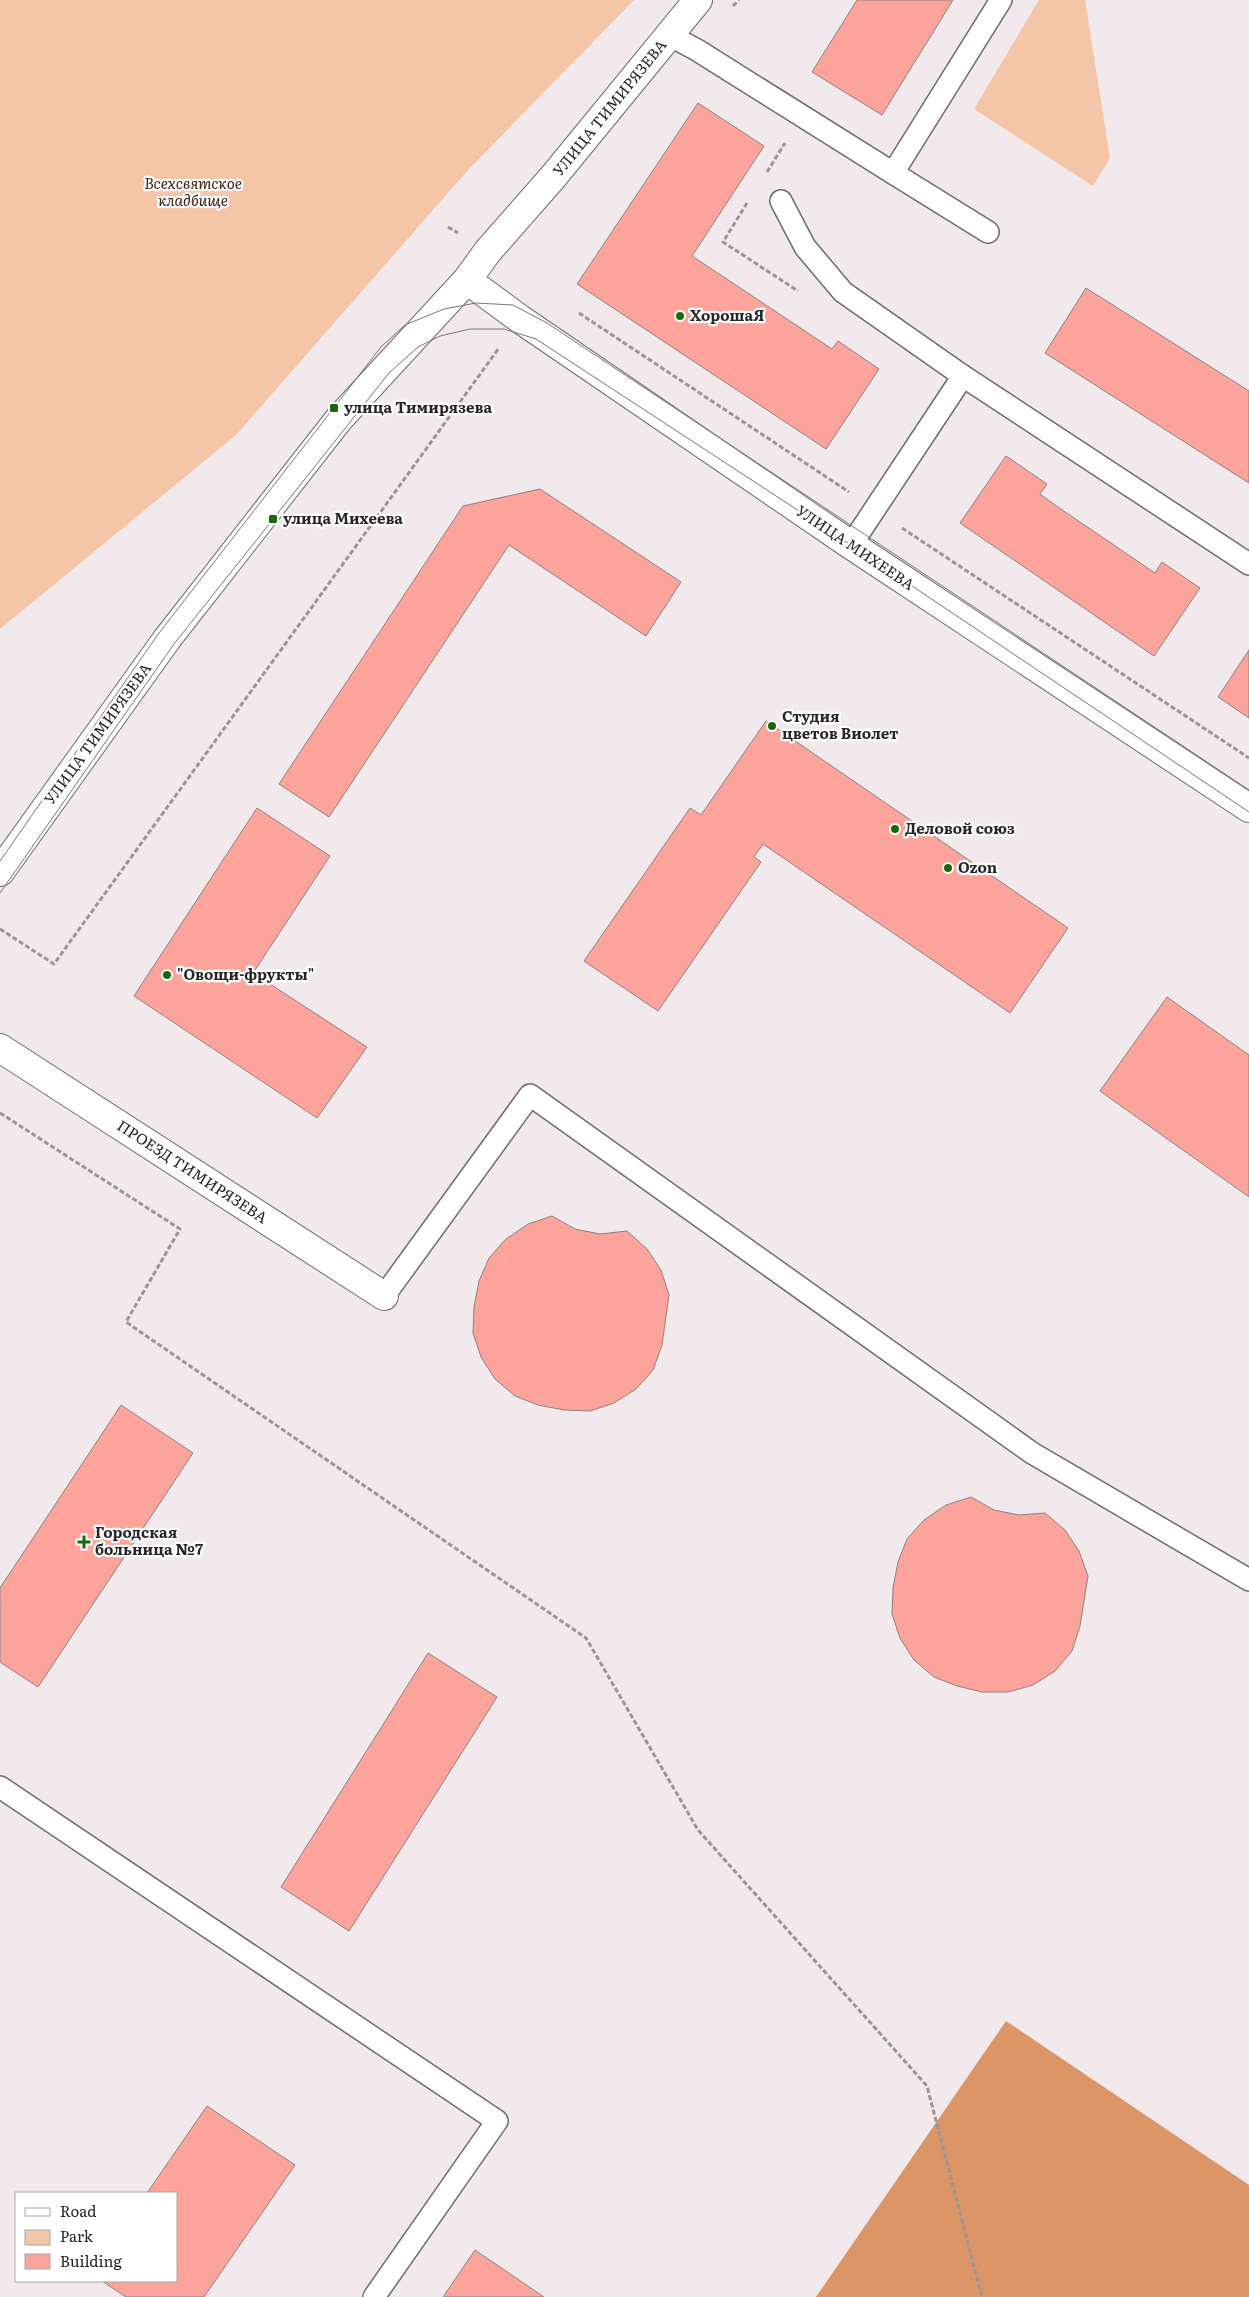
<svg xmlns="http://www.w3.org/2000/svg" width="1249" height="2297" viewBox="0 0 1249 2297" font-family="Literata,serif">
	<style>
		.green { fill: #f5c5a7 }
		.forest { fill: #dc9566 }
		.building { fill: #fca39c; stroke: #8b8382 }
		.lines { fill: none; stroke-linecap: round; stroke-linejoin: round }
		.service-casing { stroke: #716a6c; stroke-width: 24 }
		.minor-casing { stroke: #716a6c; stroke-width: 30 }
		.tertiary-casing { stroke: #716a6c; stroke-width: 30 }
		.path { stroke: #9a9596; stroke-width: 3; stroke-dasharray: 5 2.5; stroke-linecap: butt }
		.service { stroke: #fff; stroke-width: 21 }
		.minor { stroke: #fff; stroke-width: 28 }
		.tertiary { stroke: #fff; stroke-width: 28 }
		.tram { stroke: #7a7576; stroke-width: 1 }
		.poi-dot { fill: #18690c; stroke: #fff; stroke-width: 2 }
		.labels { text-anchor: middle; stroke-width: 4.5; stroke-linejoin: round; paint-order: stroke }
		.street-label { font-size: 15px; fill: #282526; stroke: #fff }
		.park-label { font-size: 15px; font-style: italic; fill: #3d210c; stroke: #fff }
		.poi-label { font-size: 15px; font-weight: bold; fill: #282526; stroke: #fff; text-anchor: start }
	</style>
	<rect width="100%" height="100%" fill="#f1e9eb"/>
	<g class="green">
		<path d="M 0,0 L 634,0 L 468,170 L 236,435 L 0,629 Z"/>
		<path d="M 1039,0 L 1085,0 L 1110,158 L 1093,186 L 974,109 Z"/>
	</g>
	<path class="forest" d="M 1006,2021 L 1249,2185 L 1249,2297 L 816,2297 Z"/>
	<g class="building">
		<path d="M 857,0 L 953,0 L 882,115 L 812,72 Z"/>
		<path d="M 698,103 L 764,146 L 692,256 L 832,349 L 838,341 L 879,369 L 826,449 L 577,284 Z"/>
		<path d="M 1086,288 L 1249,391 L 1249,483 L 1045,353 Z"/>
		<path d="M 1006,456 L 1047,484 L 1040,494 L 1055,505 L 1155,573 L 1162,562 L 1200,588 L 1154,656 L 960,523 Z"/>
		<path d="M 540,489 L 681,582 L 646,636 L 509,545 L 329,817 L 279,784 L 463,506 Z"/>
		<path d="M 1249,650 L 1249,718 L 1218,697 Z"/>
		<path d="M 766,721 L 1068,928 L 1010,1013 L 763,844 L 754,857 L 761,862 L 658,1011 L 584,961 L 690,808 L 701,815 Z"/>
		<path d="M 257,808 L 330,856 L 253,973 L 367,1047 L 317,1118 L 134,996 Z"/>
		<path d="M 1167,997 L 1249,1055 L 1249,1197 L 1100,1091 Z"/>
		<path d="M 552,1216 L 575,1229 L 600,1234 L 627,1231 L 647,1249 L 661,1270 L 669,1295 L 662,1345 L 653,1370 L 636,1389 L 614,1403 L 590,1411 L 564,1410 L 538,1405 L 515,1396 L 495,1379 L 481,1357 L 473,1333 L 474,1307 L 479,1281 L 489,1258 L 506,1239 L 528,1224 Z"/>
		<path d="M 121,1405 L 193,1453 L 38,1687 L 0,1662 L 0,1588 Z"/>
		<path d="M 971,1497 L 994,1510 L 1019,1515 L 1045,1513 L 1065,1530 L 1079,1551 L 1088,1576 L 1080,1626 L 1072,1651 L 1055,1671 L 1033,1685 L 1008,1692 L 982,1692 L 957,1686 L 934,1677 L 914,1660 L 900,1638 L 892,1614 L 893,1588 L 898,1562 L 907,1539 L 924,1520 L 946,1505 Z"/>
		<path d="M 428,1653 L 497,1697 L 349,1931 L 281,1887 Z"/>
		<path d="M 207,2106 L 295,2165 L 204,2297 L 126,2297 L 102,2281 L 176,2281 L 176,2193 L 147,2193 Z"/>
		<path d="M 475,2250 L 544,2297 L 443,2297 Z"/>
	</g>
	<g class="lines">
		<defs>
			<g id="service">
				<path d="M 669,35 L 697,50 L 893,173 L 1001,0"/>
				<path d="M 893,173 L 988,232"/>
				<path d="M 781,201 L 805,247 L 843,292 L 963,376 L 1249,564"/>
				<path d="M 851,545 L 963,376"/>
				<path d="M 384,1296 L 530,1095 L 1032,1453 L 1249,1580"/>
				<path d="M 0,1787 L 497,2121 L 374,2297"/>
			</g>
			<g id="minor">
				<path d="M 467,280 L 520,319 L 851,545 L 1249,808"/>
				<path d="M 0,1048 L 384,1296"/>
			</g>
			<path id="tertiary" d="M 0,872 L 167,639 L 339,419 L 467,280 L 488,251 L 553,177 L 698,0"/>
		</defs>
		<use href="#service" class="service-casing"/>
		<use href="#minor" class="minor-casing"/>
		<use href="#tertiary" class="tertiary-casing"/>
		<g class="path">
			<path d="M 733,6 L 739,0"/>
			<path d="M 767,172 L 785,143"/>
			<path d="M 747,203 L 723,242 L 798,291"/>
			<path d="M 448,227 L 458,233"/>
			<path d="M 579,313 L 849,492"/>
			<path d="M 902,528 L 1249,758"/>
			<path d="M 0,929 L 54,964 L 499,348"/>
			<path d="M 0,1113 L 180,1229 L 126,1322 L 586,1638 L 698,1830 L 927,2086 L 982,2297"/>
		</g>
		<use href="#service" class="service"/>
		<use href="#minor" class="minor"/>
		<use href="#tertiary" class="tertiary"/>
		<g class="tram">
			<path d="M 0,861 L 159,633 L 381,347 L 405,325 L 444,309 L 476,303 L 513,305 L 547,323 L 1249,790"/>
			<path d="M 0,893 L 174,644 L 389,373 L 418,347 L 440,336 L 470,329 L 504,329 L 536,339 L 851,545 L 1249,812"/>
		</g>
	</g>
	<g class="poi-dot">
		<circle cx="680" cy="316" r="5"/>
		<rect x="329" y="403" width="10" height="10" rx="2.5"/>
		<rect x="268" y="514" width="10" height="10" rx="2.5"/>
		<circle cx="772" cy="726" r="5"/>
		<circle cx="895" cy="829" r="5"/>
		<circle cx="948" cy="868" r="5"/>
		<circle cx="167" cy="975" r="5"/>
		<path d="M81.5 1534.5h5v5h5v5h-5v5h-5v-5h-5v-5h5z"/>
	</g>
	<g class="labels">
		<g class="street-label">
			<text transform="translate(610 108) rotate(-51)" y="5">УЛИЦА ТИМИРЯЗЕВА</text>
			<text transform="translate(855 548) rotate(34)" y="5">УЛИЦА МИХЕЕВА</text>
			<text transform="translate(98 734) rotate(-54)" y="5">УЛИЦА ТИМИРЯЗЕВА</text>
			<text transform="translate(192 1172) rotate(33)" y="5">ПРОЕЗД ТИМИРЯЗЕВА</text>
		</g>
		<g class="park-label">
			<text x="193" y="189">Всехсвятское<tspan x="193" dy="17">кладбище</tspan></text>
		</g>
		<g class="poi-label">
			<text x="690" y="321">ХорошаЯ</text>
			<text x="344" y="413">улица Тимирязева</text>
			<text x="283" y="524">улица Михеева</text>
			<text x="782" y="722">Студия<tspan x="782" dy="17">цветов Виолет</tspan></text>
			<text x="905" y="834">Деловой союз</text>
			<text x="958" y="873">Ozon</text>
			<text x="177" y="980">"Овощи-фрукты"</text>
			<text x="95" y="1538">Городская<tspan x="95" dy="17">больница №7</tspan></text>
		</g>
	</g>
	<rect x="15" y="2192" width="162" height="90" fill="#ffffff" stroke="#a9a8a8"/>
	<rect x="25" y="2208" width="25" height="8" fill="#ffffff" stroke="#a9a8a8"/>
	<text x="60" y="2217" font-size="15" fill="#282526">Road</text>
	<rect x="25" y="2230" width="25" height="15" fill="#f5c5a7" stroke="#a9a8a8"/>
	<text x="60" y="2242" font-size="15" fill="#282526">Park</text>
	<rect x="25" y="2254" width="25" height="15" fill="#fca39c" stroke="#a9a8a8"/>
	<text x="60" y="2267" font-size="15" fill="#282526">Building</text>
</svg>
